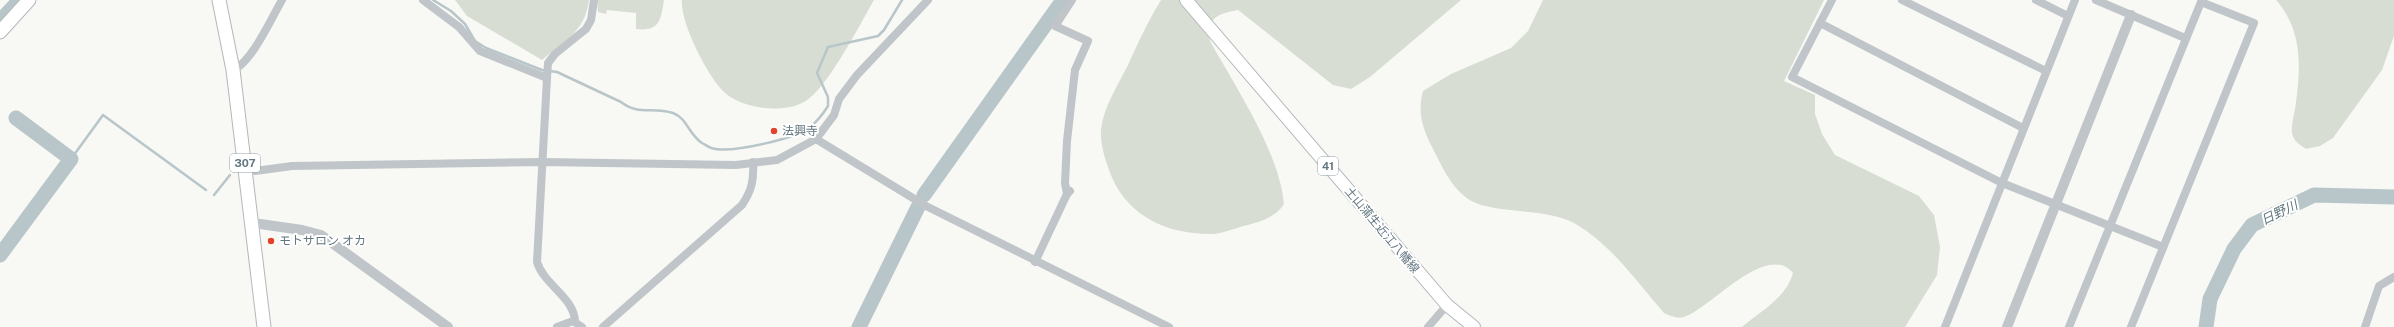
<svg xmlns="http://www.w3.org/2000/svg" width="2394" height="327" viewBox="0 0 2394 327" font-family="'Public Sans','Noto Sans JP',sans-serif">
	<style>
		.green { fill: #d8ddd4 }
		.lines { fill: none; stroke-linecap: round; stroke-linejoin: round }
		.stream { stroke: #b8c6c9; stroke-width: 2.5 }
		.river { stroke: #b8c6c9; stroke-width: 15 }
		.primary-casing { stroke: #b3b9bc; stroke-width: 14 }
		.trunk-casing { stroke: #b2b8bb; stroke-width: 15 }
		.minor { stroke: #bfc5c8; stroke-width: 8 }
		.tertiary { stroke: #bfc5c8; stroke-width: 10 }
		.primary { stroke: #fff; stroke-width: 12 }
		.trunk { stroke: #fff; stroke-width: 13 }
		.poi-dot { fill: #e2422b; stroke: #fff; stroke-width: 1.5 }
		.labels { text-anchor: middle; stroke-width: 4; stroke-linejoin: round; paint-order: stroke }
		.shield { fill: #fff; stroke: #92a0a6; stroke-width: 1 }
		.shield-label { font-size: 11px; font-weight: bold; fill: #637780 }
		.poi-label { font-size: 12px; fill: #637780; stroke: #fff; text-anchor: start }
		.street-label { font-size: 12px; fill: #637780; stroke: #fff }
		.water-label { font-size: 13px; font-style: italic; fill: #5e767b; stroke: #fff }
	</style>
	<rect width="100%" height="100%" fill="#f8f8f5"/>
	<g class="green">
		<path d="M 455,0 L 589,0 C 585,32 564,41 542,60 L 467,16 Z"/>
		<path d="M 597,0 L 664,0 C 661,19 660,32 636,29 L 636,13 L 607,10 L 606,14 L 598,12 Z"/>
		<path d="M 682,0 L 874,0 C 860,24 827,90 804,102 C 783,114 739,109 722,90 C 706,73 680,22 682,0 Z"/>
		<path d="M 1161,0 L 1461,0 L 1370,77 L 1351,89 L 1333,85 L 1238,10 C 1217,14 1206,18 1210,41 C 1236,88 1279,151 1284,204 C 1275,218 1259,222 1243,226 C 1234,229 1223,233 1214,234 C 1166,235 1123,215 1108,167 C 1104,156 1100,141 1101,129 C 1104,106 1118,85 1128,65 C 1138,43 1148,21 1161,0 Z"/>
		<path d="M 1543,0 L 1824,0 L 1784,81 L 1815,95 L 1815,114 L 1822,134 L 1835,155 L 1919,196 L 1934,215 L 1940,247 L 1937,275 L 1905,327 L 1742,327 C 1761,311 1786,298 1793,273 C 1766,241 1711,308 1684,317 C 1677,319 1671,316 1664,313 C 1637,282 1611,244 1574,223 C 1543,206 1487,216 1464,196 C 1450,184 1442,167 1434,151 C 1423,130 1417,113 1423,91 L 1451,74 L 1511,48 L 1528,31 Z"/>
		<path d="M 2276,0 L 2394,0 L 2394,36 L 2382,70 L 2333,138 L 2320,146 L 2306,149 C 2299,144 2294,142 2292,133 C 2291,124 2295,112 2296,102 C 2301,66 2302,29 2276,0 Z"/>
	</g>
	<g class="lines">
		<g class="stream">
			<path d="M 433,0 L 451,11 L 465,24 L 475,41 L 486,48 L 542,70 L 557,72 L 621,102 C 639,116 653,106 673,113 C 687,118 689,135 702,143 C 706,145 711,149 716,149 C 735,152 795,139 810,127 C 818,121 823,114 828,106 L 828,97 L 817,73 L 828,47 L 878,36 L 884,30 L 902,0"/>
			<path d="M 71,159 L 103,115 L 206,190"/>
			<path d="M 214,195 L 230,175"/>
		</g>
		<g class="river">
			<path d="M 0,21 L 20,0"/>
			<path d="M 924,195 L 1063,0"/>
			<path d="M 0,255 L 71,159 L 16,118"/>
			<path d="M 859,327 L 918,207"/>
			<path d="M 2206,327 L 2210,299 L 2234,249 L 2252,225 L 2314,195 L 2394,197"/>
		</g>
		<defs>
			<path id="primary" d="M 1186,0 L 1447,305 L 1474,327"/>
			<g id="trunk">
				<path d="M 219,0 L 233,70 L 264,327"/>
				<path d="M 0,32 L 29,0"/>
			</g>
		</defs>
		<use href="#primary" class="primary-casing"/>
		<use href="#trunk" class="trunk-casing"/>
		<g class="minor">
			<path d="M 423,0 L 459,27 L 480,51 L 547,78"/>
			<path d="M 1832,0 L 1792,77 L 2002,183 L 2163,247"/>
			<path d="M 1902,0 L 2046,71"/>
			<path d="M 2036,0 L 2068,16"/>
			<path d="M 2096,0 L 2185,38"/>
			<path d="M 1820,23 L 2023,128"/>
			<path d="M 233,70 C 252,62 271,19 282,0"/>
			<path d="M 816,139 L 926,206 L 1169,327"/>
			<path d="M 255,171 L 292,166 L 542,162 L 736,165 L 777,160 L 816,139 L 834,115 L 839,99 L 857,75 L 928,0"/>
			<path d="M 1067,194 L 1065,183 L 1067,141 L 1075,70 L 1088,41 L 1055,26 L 1072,0"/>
			<path d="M 1035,262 L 1067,194 L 1070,191"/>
			<path d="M 575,322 C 575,298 544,285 537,262 L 547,78 L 548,63 L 555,54 L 586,29 L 591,20 L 594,0"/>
			<path d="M 557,327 L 573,321 L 582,327"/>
			<path d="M 603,327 L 742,205 C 752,190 754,180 753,162"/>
			<path d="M 1428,327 L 1447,305"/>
			<path d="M 1945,327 L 2075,0"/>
			<path d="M 2069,327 L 2201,2 L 2254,23 L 2131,327"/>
			<path d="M 2365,327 L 2379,286 L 2394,277"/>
		</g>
		<g class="tertiary">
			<path d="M 253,223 L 302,230 L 321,235 L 448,327"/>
			<path d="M 2007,327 L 2131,15"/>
		</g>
		<use href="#primary" class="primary"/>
		<use href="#trunk" class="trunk"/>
	</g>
	<g class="poi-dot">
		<circle cx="774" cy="131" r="4"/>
		<circle cx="271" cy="241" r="4"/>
	</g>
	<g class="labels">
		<g class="shield">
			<rect x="230" y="154" width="30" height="18" rx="3"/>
			<rect x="1318" y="157" width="20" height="18" rx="3"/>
		</g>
		<g class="shield-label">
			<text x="245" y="167">307</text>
			<text x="1328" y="170">41</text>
		</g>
		<g class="poi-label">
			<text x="782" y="135">法興寺</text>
			<text x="279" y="245">モトサロン オカ</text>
		</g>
		<g class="street-label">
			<text transform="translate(1382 230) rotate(50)" y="4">土山蒲生近江八幡線</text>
		</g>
		<g class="water-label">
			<text transform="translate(2279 212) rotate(-26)" y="5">日野川</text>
		</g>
	</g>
</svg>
